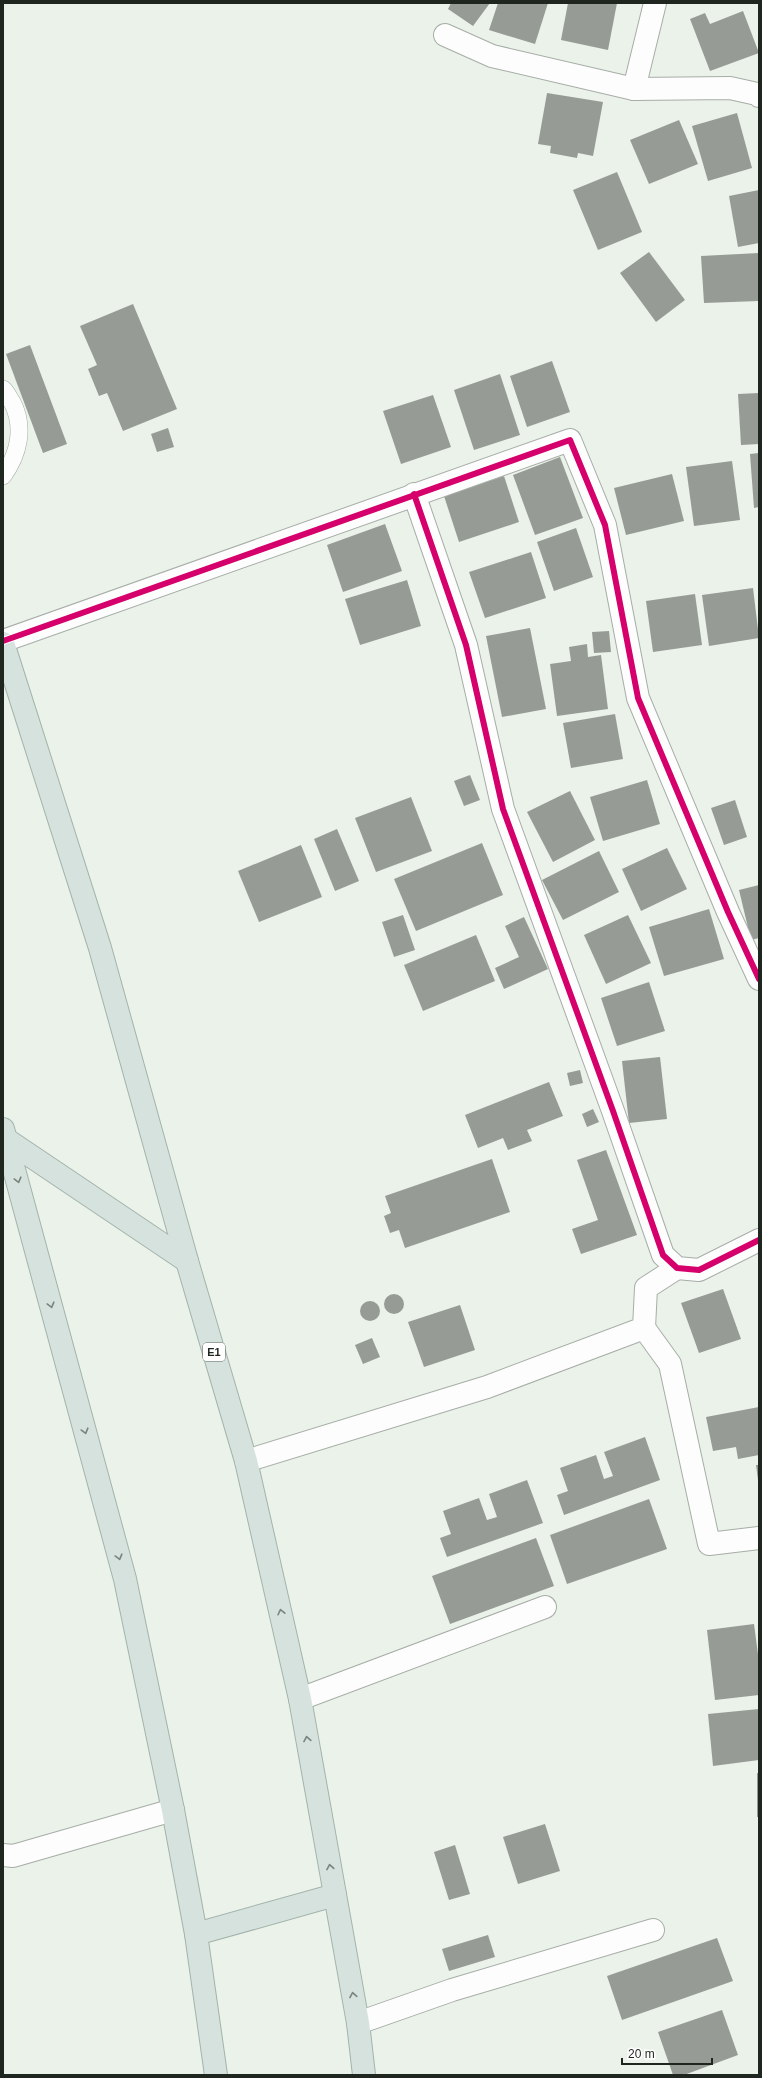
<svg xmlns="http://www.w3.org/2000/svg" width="762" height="2078" viewBox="0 0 762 2078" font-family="Arial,sans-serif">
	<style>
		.building { fill: #979b95 }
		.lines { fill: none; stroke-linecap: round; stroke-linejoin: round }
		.lane-casing { stroke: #a7ada7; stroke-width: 18 }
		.street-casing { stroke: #a7ada7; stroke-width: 24 }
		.highway-casing { stroke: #a3b3ab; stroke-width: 24 }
		.lane { stroke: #fcfdfc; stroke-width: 17 }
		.street { stroke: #fcfdfc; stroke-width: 22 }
		.highway { stroke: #d6e2de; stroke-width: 22 }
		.cycleway-casing { stroke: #fff; stroke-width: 8 }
		.cycleway { stroke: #d6006c; stroke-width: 6 }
		.oneway { stroke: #7a847e }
		.labels { text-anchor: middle; stroke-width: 4; stroke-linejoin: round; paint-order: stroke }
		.shield { fill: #fff; stroke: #626662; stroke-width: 1 }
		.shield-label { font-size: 11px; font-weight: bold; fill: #1f251f }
	</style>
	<rect width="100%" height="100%" fill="#eaf2ea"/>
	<g class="building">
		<path d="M 451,3 L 490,3 L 473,26 L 448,9 Z"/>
		<path d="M 498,3 L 548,3 L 535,44 L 489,30 Z"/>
		<path d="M 568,3 L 617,3 L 608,50 L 561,40 Z"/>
		<path d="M 743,11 L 759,53 L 710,71 L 690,19 L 705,13 L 710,24 Z"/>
		<path d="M 547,93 L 603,102 L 593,156 L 578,153 L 577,158 L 550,153 L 551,146 L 538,144 Z"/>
		<path d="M 737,113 L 752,168 L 708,181 L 692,126 Z"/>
		<path d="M 679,120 L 698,164 L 649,184 L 630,140 Z"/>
		<path d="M 617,172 L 642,232 L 598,250 L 573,190 Z"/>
		<path d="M 759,190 L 759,243 L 738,247 L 729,196 Z"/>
		<path d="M 649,252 L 685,300 L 656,322 L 620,273 Z"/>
		<path d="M 759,253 L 759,301 L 704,303 L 701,256 Z"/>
		<path d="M 133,304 L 177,409 L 123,431 L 107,393 L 99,396 L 88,369 L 97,365 L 80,326 Z"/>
		<path d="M 30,345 L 67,444 L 43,453 L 6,354 Z"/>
		<path d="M 552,361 L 570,412 L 527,427 L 510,376 Z"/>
		<path d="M 500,374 L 520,435 L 474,450 L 454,390 Z"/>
		<path d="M 759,393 L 759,444 L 741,445 L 738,394 Z"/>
		<path d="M 433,395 L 451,447 L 401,464 L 383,411 Z"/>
		<path d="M 168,428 L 174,447 L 157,452 L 151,434 Z"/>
		<path d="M 759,453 L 759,507 L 754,508 L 750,454 Z"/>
		<path d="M 560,457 L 583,518 L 535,535 L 513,475 Z"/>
		<path d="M 732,461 L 740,520 L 694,526 L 686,467 Z"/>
		<path d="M 672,474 L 684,521 L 626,535 L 614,488 Z"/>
		<path d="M 504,476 L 519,522 L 459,542 L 444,496 Z"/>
		<path d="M 385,524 L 402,571 L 343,592 L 327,545 Z"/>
		<path d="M 576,528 L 593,577 L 554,591 L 537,542 Z"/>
		<path d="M 531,552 L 546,598 L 485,618 L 469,572 Z"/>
		<path d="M 407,580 L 421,626 L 360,645 L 345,599 Z"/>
		<path d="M 753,588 L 759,638 L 709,646 L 702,595 Z"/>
		<path d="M 695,594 L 702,645 L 653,652 L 646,601 Z"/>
		<path d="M 530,628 L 546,709 L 502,717 L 486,636 Z"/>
		<path d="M 609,631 L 611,652 L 594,653 L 592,632 Z"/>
		<path d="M 587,644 L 588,657 L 601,655 L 608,709 L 557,716 L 550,664 L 571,661 L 569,647 Z"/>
		<path d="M 615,714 L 623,759 L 571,768 L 563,723 Z"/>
		<path d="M 470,775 L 480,800 L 464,806 L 454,781 Z"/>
		<path d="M 647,780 L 660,824 L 603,841 L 590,797 Z"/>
		<path d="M 570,791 L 595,840 L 553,862 L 527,812 Z"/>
		<path d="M 411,797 L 432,851 L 376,872 L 355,818 Z"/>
		<path d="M 735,800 L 747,837 L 724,845 L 711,808 Z"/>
		<path d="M 337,829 L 359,881 L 335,891 L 314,839 Z"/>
		<path d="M 482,843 L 503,895 L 416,931 L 394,879 Z"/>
		<path d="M 301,845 L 322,897 L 259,922 L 238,871 Z"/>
		<path d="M 667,848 L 687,889 L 641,911 L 622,869 Z"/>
		<path d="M 599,851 L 619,892 L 563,920 L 542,880 Z"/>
		<path d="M 759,885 L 759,938 L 751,940 L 739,890 Z"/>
		<path d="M 709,909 L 724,959 L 664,976 L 649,927 Z"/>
		<path d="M 403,915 L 415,950 L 394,957 L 382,922 Z"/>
		<path d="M 628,915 L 651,963 L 606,984 L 584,935 Z"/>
		<path d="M 524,917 L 548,969 L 504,989 L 495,968 L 519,957 L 505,926 Z"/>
		<path d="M 476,935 L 495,981 L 423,1011 L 404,965 Z"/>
		<path d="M 649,982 L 665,1031 L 617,1046 L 601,998 Z"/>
		<path d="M 660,1057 L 667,1119 L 629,1123 L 622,1061 Z"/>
		<path d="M 580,1070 L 583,1083 L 570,1086 L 567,1073 Z"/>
		<path d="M 549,1082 L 563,1116 L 527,1130 L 532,1141 L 508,1150 L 503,1138 L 478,1148 L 465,1115 Z"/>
		<path d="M 593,1109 L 599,1122 L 587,1127 L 582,1114 Z"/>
		<path d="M 606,1150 L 637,1235 L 581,1254 L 572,1229 L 598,1220 L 577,1160 Z"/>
		<path d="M 492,1159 L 510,1212 L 405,1248 L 399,1230 L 390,1233 L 384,1216 L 391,1213 L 385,1196 Z"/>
		<path d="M 723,1289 L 741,1339 L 699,1353 L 681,1303 Z"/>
		<circle cx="394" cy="1304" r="10"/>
		<circle cx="370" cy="1311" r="10"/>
		<path d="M 460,1305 L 475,1350 L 424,1367 L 408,1322 Z"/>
		<path d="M 372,1338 L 380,1357 L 363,1364 L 355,1345 Z"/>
		<path d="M 759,1407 L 759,1455 L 738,1459 L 736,1447 L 713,1451 L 706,1417 Z"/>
		<path d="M 645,1437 L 660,1480 L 564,1515 L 557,1495 L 568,1491 L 560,1468 L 596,1455 L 604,1479 L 613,1476 L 604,1452 Z"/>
		<path d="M 756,1465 L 759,1465 L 759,1480 L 758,1480 Z"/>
		<path d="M 527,1480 L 543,1523 L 447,1557 L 440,1538 L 451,1534 L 443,1511 L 479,1498 L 487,1520 L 497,1517 L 489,1494 Z"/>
		<path d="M 649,1499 L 667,1549 L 567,1584 L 550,1535 Z"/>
		<path d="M 536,1538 L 554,1586 L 450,1624 L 432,1576 Z"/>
		<path d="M 754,1624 L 759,1662 L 759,1695 L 715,1700 L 707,1630 Z"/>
		<path d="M 759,1709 L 759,1760 L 713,1766 L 708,1714 Z"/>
		<rect x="757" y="1773" width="2" height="44"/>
		<path d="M 545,1824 L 560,1871 L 518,1884 L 503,1837 Z"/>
		<path d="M 455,1845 L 470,1894 L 449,1900 L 434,1852 Z"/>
		<path d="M 488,1935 L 495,1957 L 449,1971 L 442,1949 Z"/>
		<path d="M 717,1938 L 733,1981 L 622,2020 L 607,1976 Z"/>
		<path d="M 722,2010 L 738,2055 L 684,2075 L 673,2075 L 658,2032 Z"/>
	</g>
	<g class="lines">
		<defs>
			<path id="lane" d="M 3,389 C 7,392 9,398 12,402 C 25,427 19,454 3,476"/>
			<g id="street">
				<path d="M 445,35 L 492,56 L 634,89 L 730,88 L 757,94 L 759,96"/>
				<path d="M 634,89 L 655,3"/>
				<path d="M 414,494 L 466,645 L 503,809 L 613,1111 L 663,1255 L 677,1268 L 699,1270 L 759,1240"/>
				<path d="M 3,641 L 570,440 L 605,525 L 638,698 L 728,912 L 759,979"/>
				<path d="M 644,1328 L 670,1364 L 709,1544 L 759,1538"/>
				<path d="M 246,1461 L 487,1387 L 644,1328 L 646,1288 L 677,1268"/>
				<path d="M 300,1699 L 545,1607"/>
				<path d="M 3,1855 L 13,1856 L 173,1810"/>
				<path d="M 358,2023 L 452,1990 L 653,1930"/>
			</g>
			<g id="highway">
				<path d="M 3,643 L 100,948 L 187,1261 L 246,1461 L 300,1699 L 358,2023 L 364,2075"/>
				<path d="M 3,1129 L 125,1579 L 173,1810 L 196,1934 L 216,2075"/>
				<path d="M 7,1140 L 187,1261"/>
				<path d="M 196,1934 L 335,1895"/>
			</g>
		</defs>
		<use href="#lane" class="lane-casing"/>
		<use href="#street" class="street-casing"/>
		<use href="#highway" class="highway-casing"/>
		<use href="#lane" class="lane"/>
		<use href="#street" class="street"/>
		<use href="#highway" class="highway"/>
		<defs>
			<g id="cycleway">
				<path d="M 414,494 L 466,645 L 503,809 L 613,1111 L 663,1255 L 677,1268 L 699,1270 L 759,1240"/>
				<path d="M 3,641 L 570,440 L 605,525 L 638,698 L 728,912 L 759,979"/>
			</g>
		</defs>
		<use href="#cycleway" class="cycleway-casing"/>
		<use href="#cycleway" class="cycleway"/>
	</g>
	<defs><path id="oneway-chevron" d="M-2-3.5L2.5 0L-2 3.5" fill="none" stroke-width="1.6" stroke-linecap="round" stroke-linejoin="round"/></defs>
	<g class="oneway">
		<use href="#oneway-chevron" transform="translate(18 1180) rotate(75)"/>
		<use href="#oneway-chevron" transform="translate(51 1305) rotate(75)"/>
		<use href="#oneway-chevron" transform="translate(85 1431) rotate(75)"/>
		<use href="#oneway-chevron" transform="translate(119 1557) rotate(75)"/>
		<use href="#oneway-chevron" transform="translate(281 1612) rotate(-103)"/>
		<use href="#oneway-chevron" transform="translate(307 1739) rotate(-100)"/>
		<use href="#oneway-chevron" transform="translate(330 1867) rotate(-100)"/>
		<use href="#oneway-chevron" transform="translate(353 1995) rotate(-100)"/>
	</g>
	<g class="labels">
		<rect class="shield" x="203" y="1343" width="22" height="18" rx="3"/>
		<g class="shield-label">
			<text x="214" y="1356">E1</text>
		</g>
	</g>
	<rect width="762" height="2078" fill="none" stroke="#1f251f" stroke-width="8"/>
	<path d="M622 2058v6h90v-6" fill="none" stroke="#1f251f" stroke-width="2"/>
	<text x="628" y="2058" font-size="12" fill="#1f251f" stroke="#ffffff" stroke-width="3" paint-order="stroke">20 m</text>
</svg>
